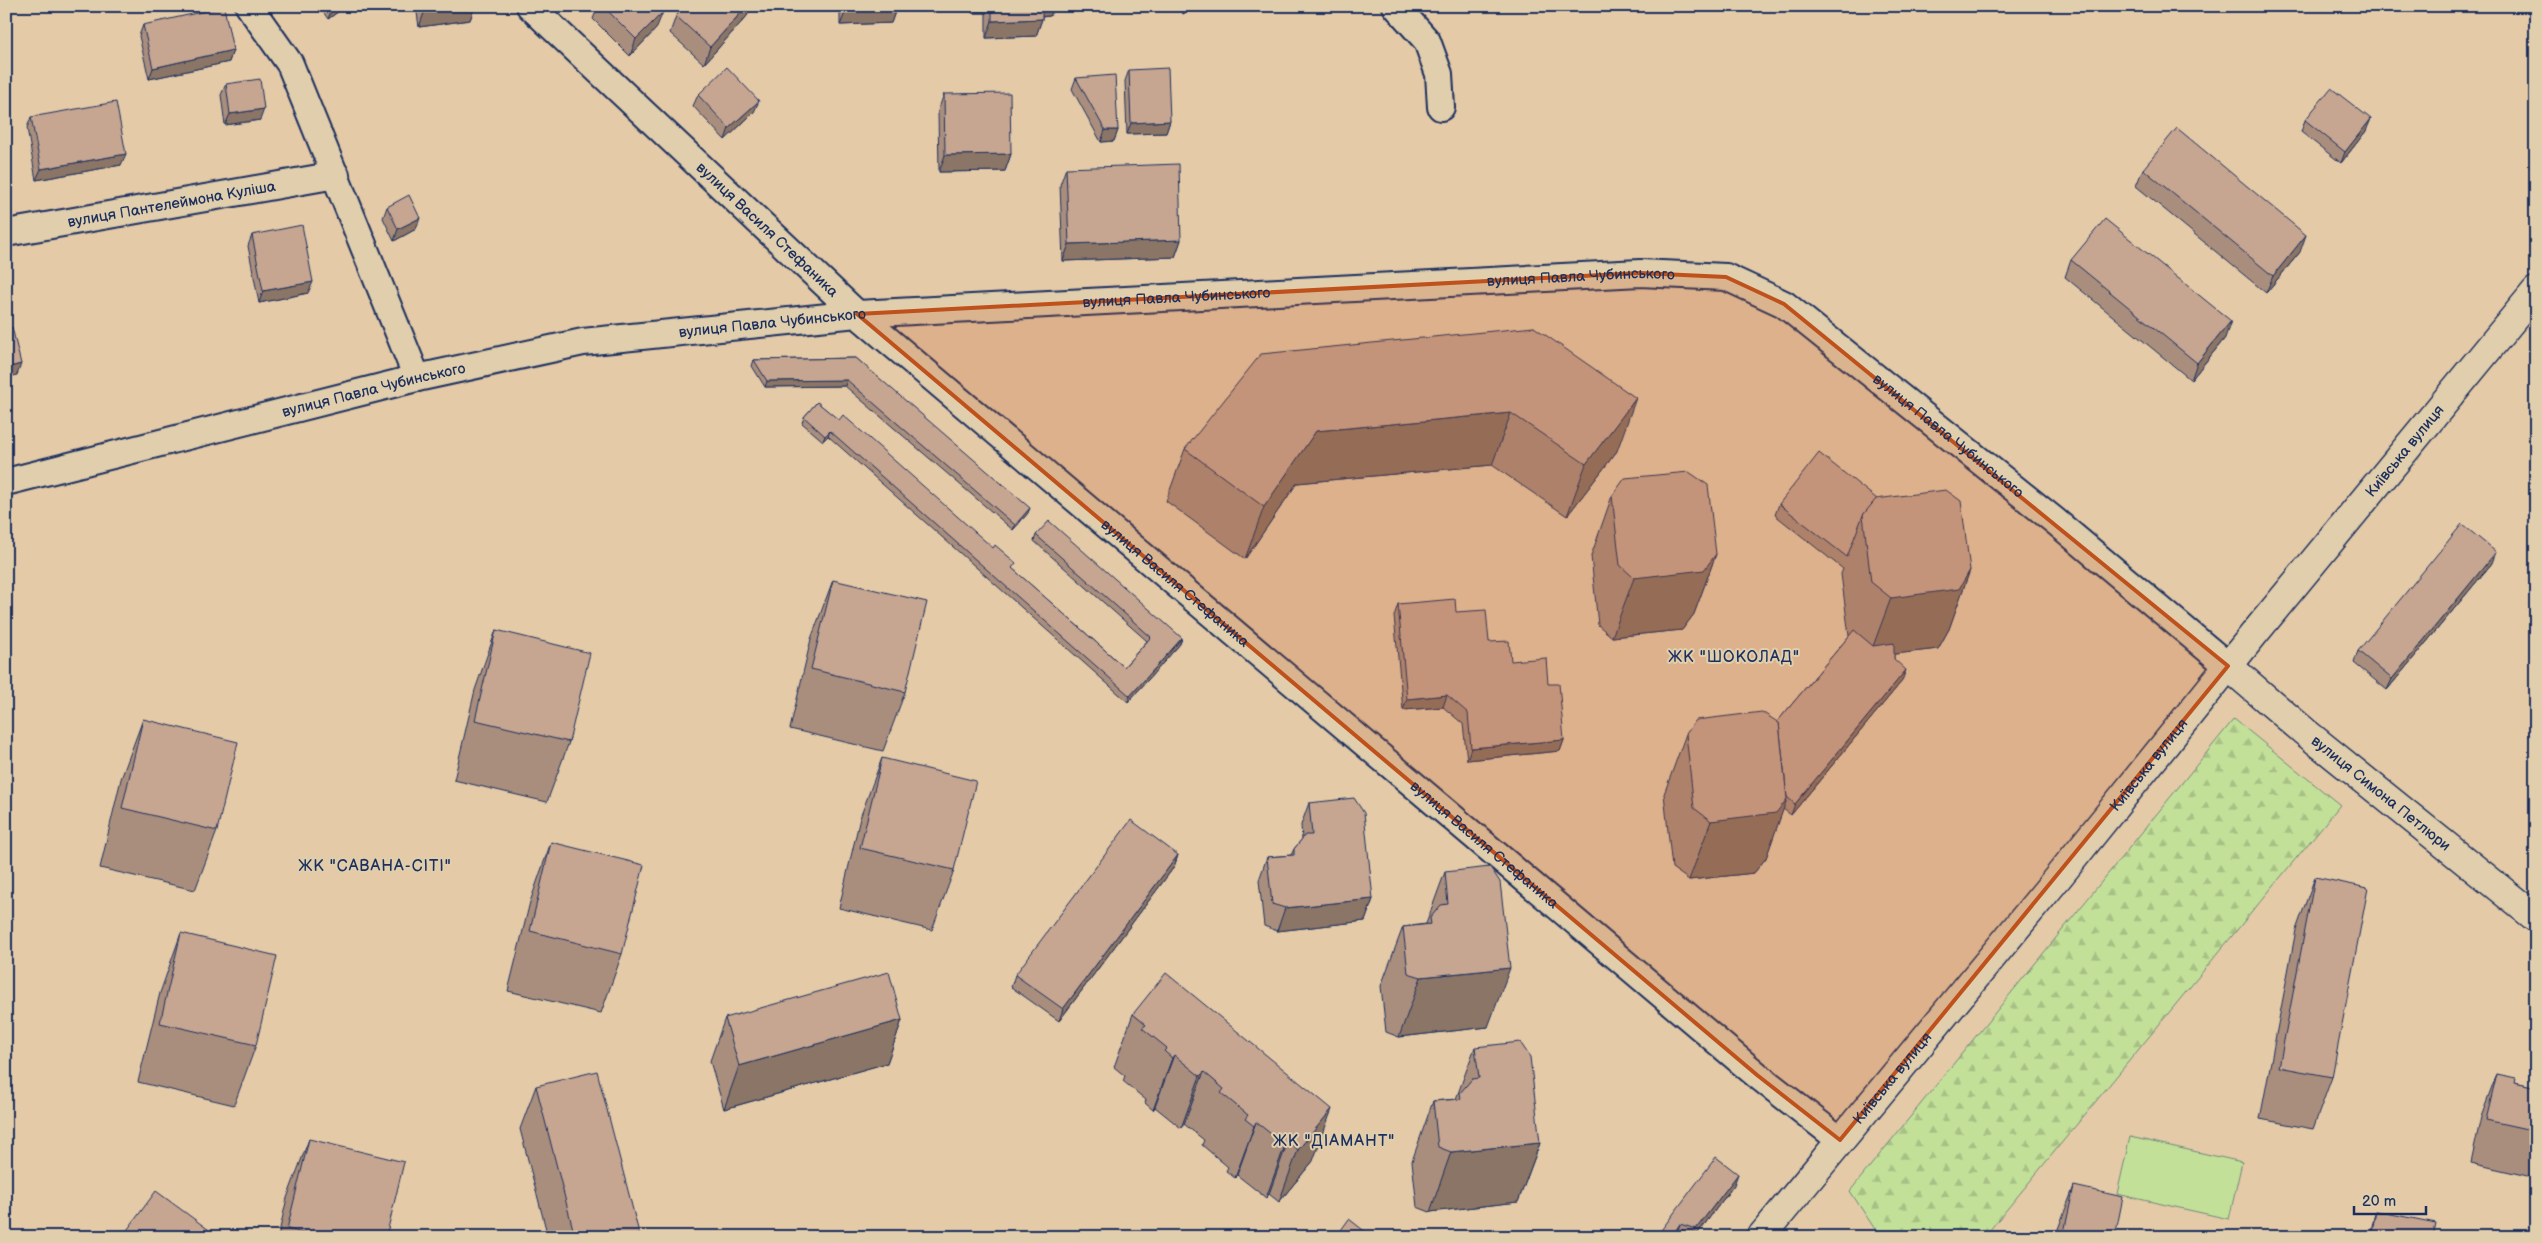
<svg xmlns="http://www.w3.org/2000/svg" width="2542" height="1243" viewBox="0 0 2542 1243" font-family="'Balsamiq Sans',sans-serif">
	<style>
		.green { fill: #c3e098; stroke: #6f887b }
		.forest { fill: url(#forest-firs); stroke: #6f887b }
		.lines { fill: none; stroke-linecap: round; stroke-linejoin: round }
		.street-casing { stroke: #1b2f5e; stroke-width: 30 }
		.secondary-casing { stroke: #1b2f5e; stroke-width: 31 }
		.primary-casing { stroke: #1b2f5e; stroke-width: 31 }
		.street { stroke: #e0ceac; stroke-width: 26 }
		.secondary { stroke: #e0ceac; stroke-width: 28 }
		.primary { stroke: #e0ceac; stroke-width: 28 }
		.wall { fill: #aa8e7d; stroke: #1b2f5e }
		.shaded-wall { fill: #8b7466; stroke: #1b2f5e }
		.building { fill: #c6a591; stroke: #1b2f5e }
		.marked { fill: #bf511c; fill-opacity: 0.2; stroke: #bf511c; stroke-width: 4; stroke-linejoin: round }
		.labels { text-anchor: middle; stroke-width: 4; stroke-linejoin: round; paint-order: stroke }
		.street-label { font-size: 15px; fill: #1b2f5e; stroke: #e0ceac }
		.neighbourhood-label { font-size: 16px; letter-spacing: 1px; fill: #1b2f5e; stroke: #e0ceac }
	</style>
	<defs>
		<pattern id="forest-firs" width="22" height="20" patternUnits="userSpaceOnUse" patternTransform="scale(1.25)"><rect width="22" height="20" fill="#c3e098"/><path d="M5 1l3.5 6h-7zM16 11l3.5 6h-7z" fill="#a7c085"/></pattern>
	</defs>
	<rect width="100%" height="100%" fill="#e4caa7"/>
	<filter id="ink" filterUnits="userSpaceOnUse"><feTurbulence type="fractalNoise" baseFrequency=".02" numOctaves="2"/><feDisplacementMap in="SourceGraphic" scale="10" xChannelSelector="R" yChannelSelector="G"/><feConvolveMatrix kernelMatrix="1 2 1 2 8 2 1 2 1" color-interpolation-filters="sRGB"/></filter>
	<g filter="url(#ink)">
		<path class="green" d="M 2130,1137 L 2242,1162 L 2229,1219 L 2117,1194 Z"/>
		<path class="forest" d="M 2234,719 L 2340,805 L 1984,1237 L 1880,1237 L 1850,1191 Z"/>
		<g class="lines">
			<defs>
				<g id="street">
					<path d="M 249,6 L 290,64 L 417,378"/>
					<path id="s1" d="M 530,6 L 857,314 L 1757,1075 L 1840,1140"/>
					<path d="M 1396,6 L 1427,41 L 1439,74 L 1441,107"/>
					<path id="s2" d="M 6,233 L 336,175"/>
					<path id="s3" d="M 6,482 L 417,378 L 583,342 L 857,314 L 1640,273 L 1726,277 L 1784,304 L 2055,521 L 2228,666"/>
				</g>
				<g id="secondary">
					<path id="s4" d="M 2228,666 L 2305,732 L 2536,918"/>
				</g>
				<g id="primary">
					<path id="s5" d="M 1761,1237 L 2059,876 L 2254,634 L 2536,291"/>
				</g>
			</defs>
			<use href="#street" class="street-casing"/>
			<use href="#secondary" class="secondary-casing"/>
			<use href="#primary" class="primary-casing"/>
			<use href="#street" class="street"/>
			<use href="#secondary" class="secondary"/>
			<use href="#primary" class="primary"/>
		</g>
		<g class="wall">
			<path d="M 319,6 L 346,6 L 328,19 Z"/>
			<path d="M 416,6 L 475,6 L 470,20 L 419,27 Z"/>
			<path d="M 594,6 L 657,6 L 656,29 L 630,56 L 593,19 L 597,9 Z"/>
			<path d="M 685,6 L 751,6 L 747,16 L 704,64 L 670,33 L 676,16 Z"/>
			<path d="M 840,6 L 897,6 L 891,23 L 840,25 Z"/>
			<path d="M 972,6 L 1054,6 L 1050,16 L 1042,17 L 1042,19 L 1036,36 L 986,38 L 986,13 L 972,13 Z"/>
			<path d="M 1178,6 L 1195,6 L 1183,14 Z"/>
			<path d="M 143,25 L 233,50 L 229,62 L 149,79 L 139,36 Z"/>
			<path d="M 1129,70 L 1170,121 L 1166,133 L 1127,134 L 1125,81 Z"/>
			<path d="M 1076,78 L 1118,130 L 1114,141 L 1101,142 L 1072,89 Z"/>
			<path d="M 226,84 L 260,120 L 225,125 L 221,95 Z"/>
			<path d="M 944,94 L 1011,154 L 1005,171 L 939,172 L 938,111 Z"/>
			<path d="M 698,95 L 754,112 L 725,140 L 693,106 Z"/>
			<path d="M 31,117 L 121,165 L 36,180 L 27,128 Z"/>
			<path d="M 2305,120 L 2366,131 L 2341,163 L 2301,132 Z"/>
			<path d="M 1066,168 L 1181,240 L 1175,257 L 1063,261 L 1060,185 Z"/>
			<path d="M 2143,169 L 2300,252 L 2266,293 L 2136,186 Z"/>
			<path d="M 387,207 L 416,229 L 394,241 L 383,218 Z"/>
			<path d="M 252,235 L 308,293 L 259,303 L 248,246 Z"/>
			<path d="M 2071,260 L 2225,338 L 2191,380 L 2065,277 Z"/>
			<path d="M 1534,327 L 1617,451 L 1567,516 L 1492,465 L 1297,483 L 1245,559 L 1166,501 L 1185,449 Z"/>
			<path d="M 856,358 L 1028,513 L 1013,530 L 845,386 L 765,387 L 752,366 L 754,360 Z"/>
			<path d="M 817,402 L 1014,570 L 1124,667 L 1147,641 L 1034,541 L 1036,535 L 1182,638 L 1180,644 L 1128,702 L 828,436 L 823,441 L 802,423 L 804,417 Z"/>
			<path d="M 1612,496 L 1716,554 L 1694,614 L 1682,630 L 1612,637 L 1598,625 L 1591,556 Z"/>
			<path d="M 1877,499 L 1970,570 L 1949,629 L 1938,649 L 1894,654 L 1894,659 L 1902,681 L 1791,815 L 1783,809 L 1766,858 L 1754,873 L 1689,880 L 1672,868 L 1664,794 L 1686,734 L 1777,722 L 1849,636 L 1841,574 L 1843,569 L 1775,515 L 1779,504 Z"/>
			<path d="M 2492,563 L 2387,690 L 2354,663 L 2358,651 Z"/>
			<path d="M 833,580 L 905,692 L 883,751 L 790,729 L 811,639 Z"/>
			<path d="M 1398,604 L 1456,612 L 1489,642 L 1511,661 L 1548,684 L 1564,740 L 1560,751 L 1467,760 L 1463,724 L 1443,707 L 1403,710 L 1394,616 Z"/>
			<path d="M 496,630 L 569,742 L 547,802 L 454,780 L 475,690 Z"/>
			<path d="M 143,719 L 217,831 L 195,890 L 100,868 L 121,779 Z"/>
			<path d="M 882,758 L 954,870 L 932,930 L 839,908 L 860,818 Z"/>
			<path d="M 1309,803 L 1373,899 L 1365,921 L 1277,931 L 1264,926 L 1259,880 L 1267,857 L 1291,855 L 1294,849 L 1302,839 L 1301,825 Z"/>
			<path d="M 551,842 L 622,954 L 601,1013 L 508,991 L 530,902 Z"/>
			<path d="M 1178,855 L 1174,867 L 1059,1021 L 1011,987 L 1015,975 Z"/>
			<path d="M 1445,872 L 1488,1027 L 1399,1037 L 1386,1032 L 1381,986 L 1403,927 L 1426,924 Z"/>
			<path d="M 2315,877 L 2332,1077 L 2313,1129 L 2260,1119 L 2296,930 Z"/>
			<path d="M 181,933 L 256,1045 L 234,1105 L 138,1082 L 160,993 Z"/>
			<path d="M 1133,1014 L 1313,1161 L 1279,1202 L 1269,1194 L 1266,1198 L 1237,1175 L 1235,1178 L 1226,1171 L 1228,1167 L 1202,1145 L 1204,1140 L 1184,1124 L 1181,1128 L 1155,1107 L 1153,1110 L 1145,1103 L 1146,1100 L 1123,1081 L 1125,1076 L 1114,1067 Z"/>
			<path d="M 725,1018 L 902,1020 L 887,1063 L 724,1109 L 710,1061 Z"/>
			<path d="M 1475,1047 L 1540,1143 L 1518,1202 L 1430,1212 L 1417,1207 L 1412,1161 L 1433,1101 L 1456,1099 Z"/>
			<path d="M 2497,1074 L 2515,1082 L 2536,1087 L 2536,1178 L 2471,1163 L 2481,1117 Z"/>
			<path d="M 536,1086 L 640,1237 L 548,1237 L 520,1129 Z"/>
			<path d="M 309,1139 L 386,1237 L 278,1237 L 287,1198 Z"/>
			<path d="M 1734,1185 L 1695,1237 L 1679,1237 L 1676,1236 L 1656,1237 Z"/>
			<path d="M 2074,1186 L 2115,1237 L 2055,1237 Z"/>
			<path d="M 2376,1211 L 2433,1237 L 2370,1237 L 2374,1217 Z"/>
		</g>
		<g class="shaded-wall">
			<path d="M 334,6 L 346,6 L 328,19 L 332,8 Z"/>
			<path d="M 451,6 L 475,6 L 470,20 L 419,27 L 425,10 Z"/>
			<path d="M 747,6 L 751,6 L 747,16 L 704,64 L 710,47 Z"/>
			<path d="M 897,6 L 891,23 L 840,25 L 847,8 Z"/>
			<path d="M 975,6 L 988,6 L 986,13 L 972,13 Z"/>
			<path d="M 1039,6 L 1054,6 L 1050,16 L 1035,17 Z"/>
			<path d="M 1186,6 L 1195,6 L 1183,14 Z"/>
			<path d="M 663,12 L 656,29 L 630,56 L 636,39 Z"/>
			<path d="M 1042,19 L 1036,36 L 986,38 L 992,21 Z"/>
			<path d="M 233,50 L 229,62 L 149,79 L 153,68 Z"/>
			<path d="M 759,101 L 754,112 L 725,140 L 729,128 Z"/>
			<path d="M 264,109 L 260,120 L 225,125 L 230,114 Z"/>
			<path d="M 2371,119 L 2366,131 L 2341,163 L 2345,152 Z"/>
			<path d="M 1170,121 L 1166,133 L 1127,134 L 1131,123 Z"/>
			<path d="M 1105,130 L 1118,130 L 1114,141 L 1101,142 Z"/>
			<path d="M 126,154 L 121,165 L 36,180 L 41,169 Z"/>
			<path d="M 1011,154 L 1005,171 L 939,172 L 945,155 Z"/>
			<path d="M 420,218 L 416,229 L 394,241 L 398,229 Z"/>
			<path d="M 2306,235 L 2300,252 L 2266,293 L 2273,276 Z"/>
			<path d="M 1181,240 L 1175,257 L 1063,261 L 1069,244 Z"/>
			<path d="M 313,282 L 308,293 L 259,303 L 263,291 Z"/>
			<path d="M 2231,321 L 2225,338 L 2191,380 L 2197,363 Z"/>
			<path d="M 21,364 L 17,375 L 6,378 L 6,368 Z"/>
			<path d="M 847,380 L 845,386 L 765,387 L 767,381 Z"/>
			<path d="M 1636,398 L 1617,451 L 1567,516 L 1586,464 Z"/>
			<path d="M 1511,413 L 1492,465 L 1297,483 L 1245,559 L 1264,507 L 1316,431 Z"/>
			<path d="M 830,431 L 828,436 L 823,441 L 825,436 Z"/>
			<path d="M 1030,508 L 1028,513 L 1013,530 L 1015,525 Z"/>
			<path d="M 2496,552 L 2492,563 L 2387,690 L 2392,679 Z"/>
			<path d="M 1716,554 L 1694,614 L 1682,630 L 1612,637 L 1634,578 Z"/>
			<path d="M 1970,570 L 1949,629 L 1938,649 L 1869,657 L 1891,598 Z"/>
			<path d="M 1182,638 L 1180,644 L 1128,702 L 1130,696 Z"/>
			<path d="M 1906,670 L 1902,681 L 1791,815 L 1795,804 Z"/>
			<path d="M 1447,695 L 1443,707 L 1403,710 L 1407,699 Z"/>
			<path d="M 1564,740 L 1560,751 L 1467,760 L 1471,748 Z"/>
			<path d="M 1787,799 L 1766,858 L 1754,873 L 1689,880 L 1711,821 Z"/>
			<path d="M 1178,855 L 1174,867 L 1059,1021 L 1063,1009 Z"/>
			<path d="M 1373,899 L 1365,921 L 1277,931 L 1285,908 Z"/>
			<path d="M 1510,968 L 1488,1027 L 1399,1037 L 1421,977 Z"/>
			<path d="M 902,1020 L 887,1063 L 724,1109 L 739,1066 Z"/>
			<path d="M 1174,1055 L 1155,1107 L 1153,1110 L 1172,1058 Z"/>
			<path d="M 1204,1072 L 1184,1124 L 1181,1128 L 1200,1076 Z"/>
			<path d="M 1332,1109 L 1313,1161 L 1279,1202 L 1298,1150 Z"/>
			<path d="M 1256,1122 L 1237,1175 L 1235,1178 L 1254,1126 Z"/>
			<path d="M 1288,1141 L 1269,1194 L 1266,1198 L 1285,1145 Z"/>
			<path d="M 1540,1143 L 1518,1202 L 1430,1212 L 1451,1152 Z"/>
			<path d="M 1738,1174 L 1734,1185 L 1695,1237 L 1693,1237 L 1696,1229 Z"/>
			<path d="M 1680,1224 L 1676,1236 L 1675,1237 L 1671,1237 Z"/>
		</g>
		<g class="building">
			<path d="M 424,6 L 451,6 L 425,10 Z"/>
			<path d="M 603,6 L 657,6 L 663,12 L 636,39 Z"/>
			<path d="M 685,6 L 747,6 L 710,47 L 676,16 Z"/>
			<path d="M 847,6 L 897,6 L 847,8 Z"/>
			<path d="M 992,6 L 1042,6 L 1042,19 L 992,21 Z"/>
			<path d="M 224,7 L 233,50 L 153,68 L 143,25 Z"/>
			<path d="M 727,67 L 759,101 L 729,128 L 698,95 Z"/>
			<path d="M 1168,68 L 1170,121 L 1131,123 L 1129,70 Z"/>
			<path d="M 1115,75 L 1118,130 L 1105,130 L 1076,78 Z"/>
			<path d="M 260,79 L 264,109 L 230,114 L 226,84 Z"/>
			<path d="M 2331,88 L 2371,119 L 2345,152 L 2305,120 Z"/>
			<path d="M 1010,93 L 1011,154 L 945,155 L 944,94 Z"/>
			<path d="M 116,102 L 126,154 L 41,169 L 31,117 Z"/>
			<path d="M 2177,128 L 2306,235 L 2273,276 L 2143,169 Z"/>
			<path d="M 1179,164 L 1181,240 L 1069,244 L 1066,168 Z"/>
			<path d="M 409,195 L 420,218 L 398,229 L 387,207 Z"/>
			<path d="M 2105,219 L 2231,321 L 2197,363 L 2071,260 Z"/>
			<path d="M 302,225 L 313,282 L 263,291 L 252,235 Z"/>
			<path d="M 12,327 L 21,364 L 6,368 L 6,328 Z"/>
			<path d="M 1534,327 L 1636,398 L 1586,464 L 1511,413 L 1316,431 L 1264,507 L 1185,449 L 1261,354 Z"/>
			<path d="M 856,358 L 1030,508 L 1015,525 L 847,380 L 767,381 L 754,360 Z"/>
			<path d="M 817,402 L 839,420 L 843,415 L 993,548 L 995,545 L 1016,563 L 1012,568 L 1124,667 L 1151,637 L 1036,535 L 1049,521 L 1182,638 L 1130,696 L 830,431 L 825,436 L 804,417 Z"/>
			<path d="M 1819,453 L 1877,499 L 1863,515 L 1847,557 L 1779,504 Z"/>
			<path d="M 1689,472 L 1708,485 L 1716,554 L 1704,570 L 1634,578 L 1620,565 L 1612,496 L 1625,478 Z"/>
			<path d="M 1946,490 L 1961,501 L 1970,570 L 1959,589 L 1891,598 L 1871,582 L 1863,515 L 1876,499 Z"/>
			<path d="M 2462,524 L 2496,552 L 2392,679 L 2358,651 Z"/>
			<path d="M 833,580 L 927,602 L 905,692 L 811,669 Z"/>
			<path d="M 1455,599 L 1456,612 L 1486,610 L 1489,642 L 1509,641 L 1511,661 L 1546,658 L 1548,684 L 1559,684 L 1564,740 L 1471,748 L 1468,713 L 1447,695 L 1407,699 L 1398,604 Z"/>
			<path d="M 496,630 L 590,653 L 569,742 L 475,720 Z"/>
			<path d="M 1854,630 L 1873,646 L 1894,643 L 1894,659 L 1906,670 L 1795,804 L 1787,797 L 1779,723 L 1777,722 Z"/>
			<path d="M 1762,712 L 1779,723 L 1787,799 L 1776,813 L 1711,821 L 1694,808 L 1686,734 L 1696,720 Z"/>
			<path d="M 143,719 L 238,742 L 217,831 L 122,808 Z"/>
			<path d="M 882,758 L 976,781 L 954,870 L 860,848 Z"/>
			<path d="M 1354,798 L 1364,813 L 1373,899 L 1285,908 L 1272,904 L 1267,857 L 1294,855 L 1294,849 L 1305,835 L 1312,835 L 1309,803 Z"/>
			<path d="M 1131,820 L 1178,855 L 1063,1009 L 1015,975 Z"/>
			<path d="M 551,842 L 644,865 L 622,954 L 530,931 Z"/>
			<path d="M 1490,867 L 1500,882 L 1510,968 L 1421,977 L 1408,973 L 1403,927 L 1431,924 L 1430,918 L 1441,905 L 1448,904 L 1445,872 Z"/>
			<path d="M 2315,877 L 2368,888 L 2332,1077 L 2279,1067 Z"/>
			<path d="M 181,933 L 277,956 L 256,1045 L 160,1023 Z"/>
			<path d="M 889,972 L 902,1020 L 739,1066 L 725,1018 Z"/>
			<path d="M 1166,973 L 1332,1109 L 1298,1150 L 1288,1141 L 1285,1145 L 1256,1122 L 1254,1126 L 1245,1119 L 1248,1115 L 1221,1093 L 1224,1089 L 1204,1072 L 1200,1076 L 1174,1055 L 1172,1058 L 1164,1051 L 1167,1048 L 1142,1028 L 1146,1025 L 1133,1014 Z"/>
			<path d="M 1520,1042 L 1530,1057 L 1540,1143 L 1451,1152 L 1438,1147 L 1433,1101 L 1461,1099 L 1460,1093 L 1472,1079 L 1479,1078 L 1475,1047 Z"/>
			<path d="M 597,1071 L 640,1237 L 575,1237 L 536,1086 Z"/>
			<path d="M 2497,1074 L 2516,1078 L 2515,1082 L 2536,1087 L 2536,1131 L 2486,1120 Z"/>
			<path d="M 309,1139 L 404,1162 L 386,1237 L 320,1237 L 287,1229 Z"/>
			<path d="M 1716,1157 L 1738,1174 L 1696,1229 L 1680,1224 L 1671,1237 L 1656,1237 Z"/>
			<path d="M 2074,1186 L 2123,1197 L 2115,1237 L 2063,1237 Z"/>
			<path d="M 156,1191 L 209,1230 L 204,1237 L 122,1237 Z"/>
			<path d="M 2376,1211 L 2436,1223 L 2433,1237 L 2371,1237 Z"/>
			<path d="M 1349,1219 L 1372,1237 L 1336,1237 Z"/>
		</g>
	</g>
	<path class="marked" d="M 1640,273 L 1726,277 L 1784,304 L 2228,666 L 1840,1140 L 1757,1075 L 857,314 Z"/>
	<g class="labels">
		<g class="street-label">
			<text dy="5" stroke="none"><textPath href="#s2" startOffset="168">вулиця Пантелеймона Куліша</textPath></text>
			<text dy="5" stroke="none"><textPath href="#s1" startOffset="326">вулиця Василя Стефаника</textPath></text>
			<text dy="5" stroke="none"><textPath href="#s3" startOffset="1594">вулиця Павла Чубинського</textPath></text>
			<text dy="5" stroke="none"><textPath href="#s3" startOffset="1189">вулиця Павла Чубинського</textPath></text>
			<text dy="5" stroke="none"><textPath href="#s3" startOffset="784">вулиця Павла Чубинського</textPath></text>
			<text dy="5" stroke="none"><textPath href="#s3" startOffset="379">вулиця Павла Чубинського</textPath></text>
			<text dy="5" stroke="none"><textPath href="#s3" startOffset="2014">вулиця Павла Чубинського</textPath></text>
			<text dy="5" stroke="none"><textPath href="#s5" startOffset="1016">Київська вулиця</textPath></text>
			<text dy="5" stroke="none"><textPath href="#s1" startOffset="866">вулиця Василя Стефаника</textPath></text>
			<text dy="5" stroke="none"><textPath href="#s5" startOffset="611">Київська вулиця</textPath></text>
			<text dy="5" stroke="none"><textPath href="#s4" startOffset="199">вулиця Симона Петлюри</textPath></text>
			<text dy="5" stroke="none"><textPath href="#s1" startOffset="1271">вулиця Василя Стефаника</textPath></text>
			<text dy="5" stroke="none"><textPath href="#s5" startOffset="206">Київська вулиця</textPath></text>
		</g>
		<g class="neighbourhood-label">
			<text x="1734" y="662">ЖК "ШОКОЛАД"</text>
			<text x="375" y="871">ЖК "САВАНА-СІТІ"</text>
			<text x="1334" y="1146">ЖК "ДІАМАНТ"</text>
		</g>
	</g>
	<rect width="2542" height="1243" fill="none" stroke="#e0ceac" stroke-width="25"/>
	<rect x="12" y="12" width="2517" height="1218" fill="none" stroke="#1b2f5e" stroke-width="2" filter="url(#ink)"/>
	<path d="M2354 1206v8h72v-8" fill="none" stroke="#1b2f5e" stroke-width="2.5"/>
	<text x="2362" y="1206" font-size="15" fill="#1b2f5e" stroke="#e0ceac" stroke-width="4" paint-order="stroke">20 m</text>
</svg>
